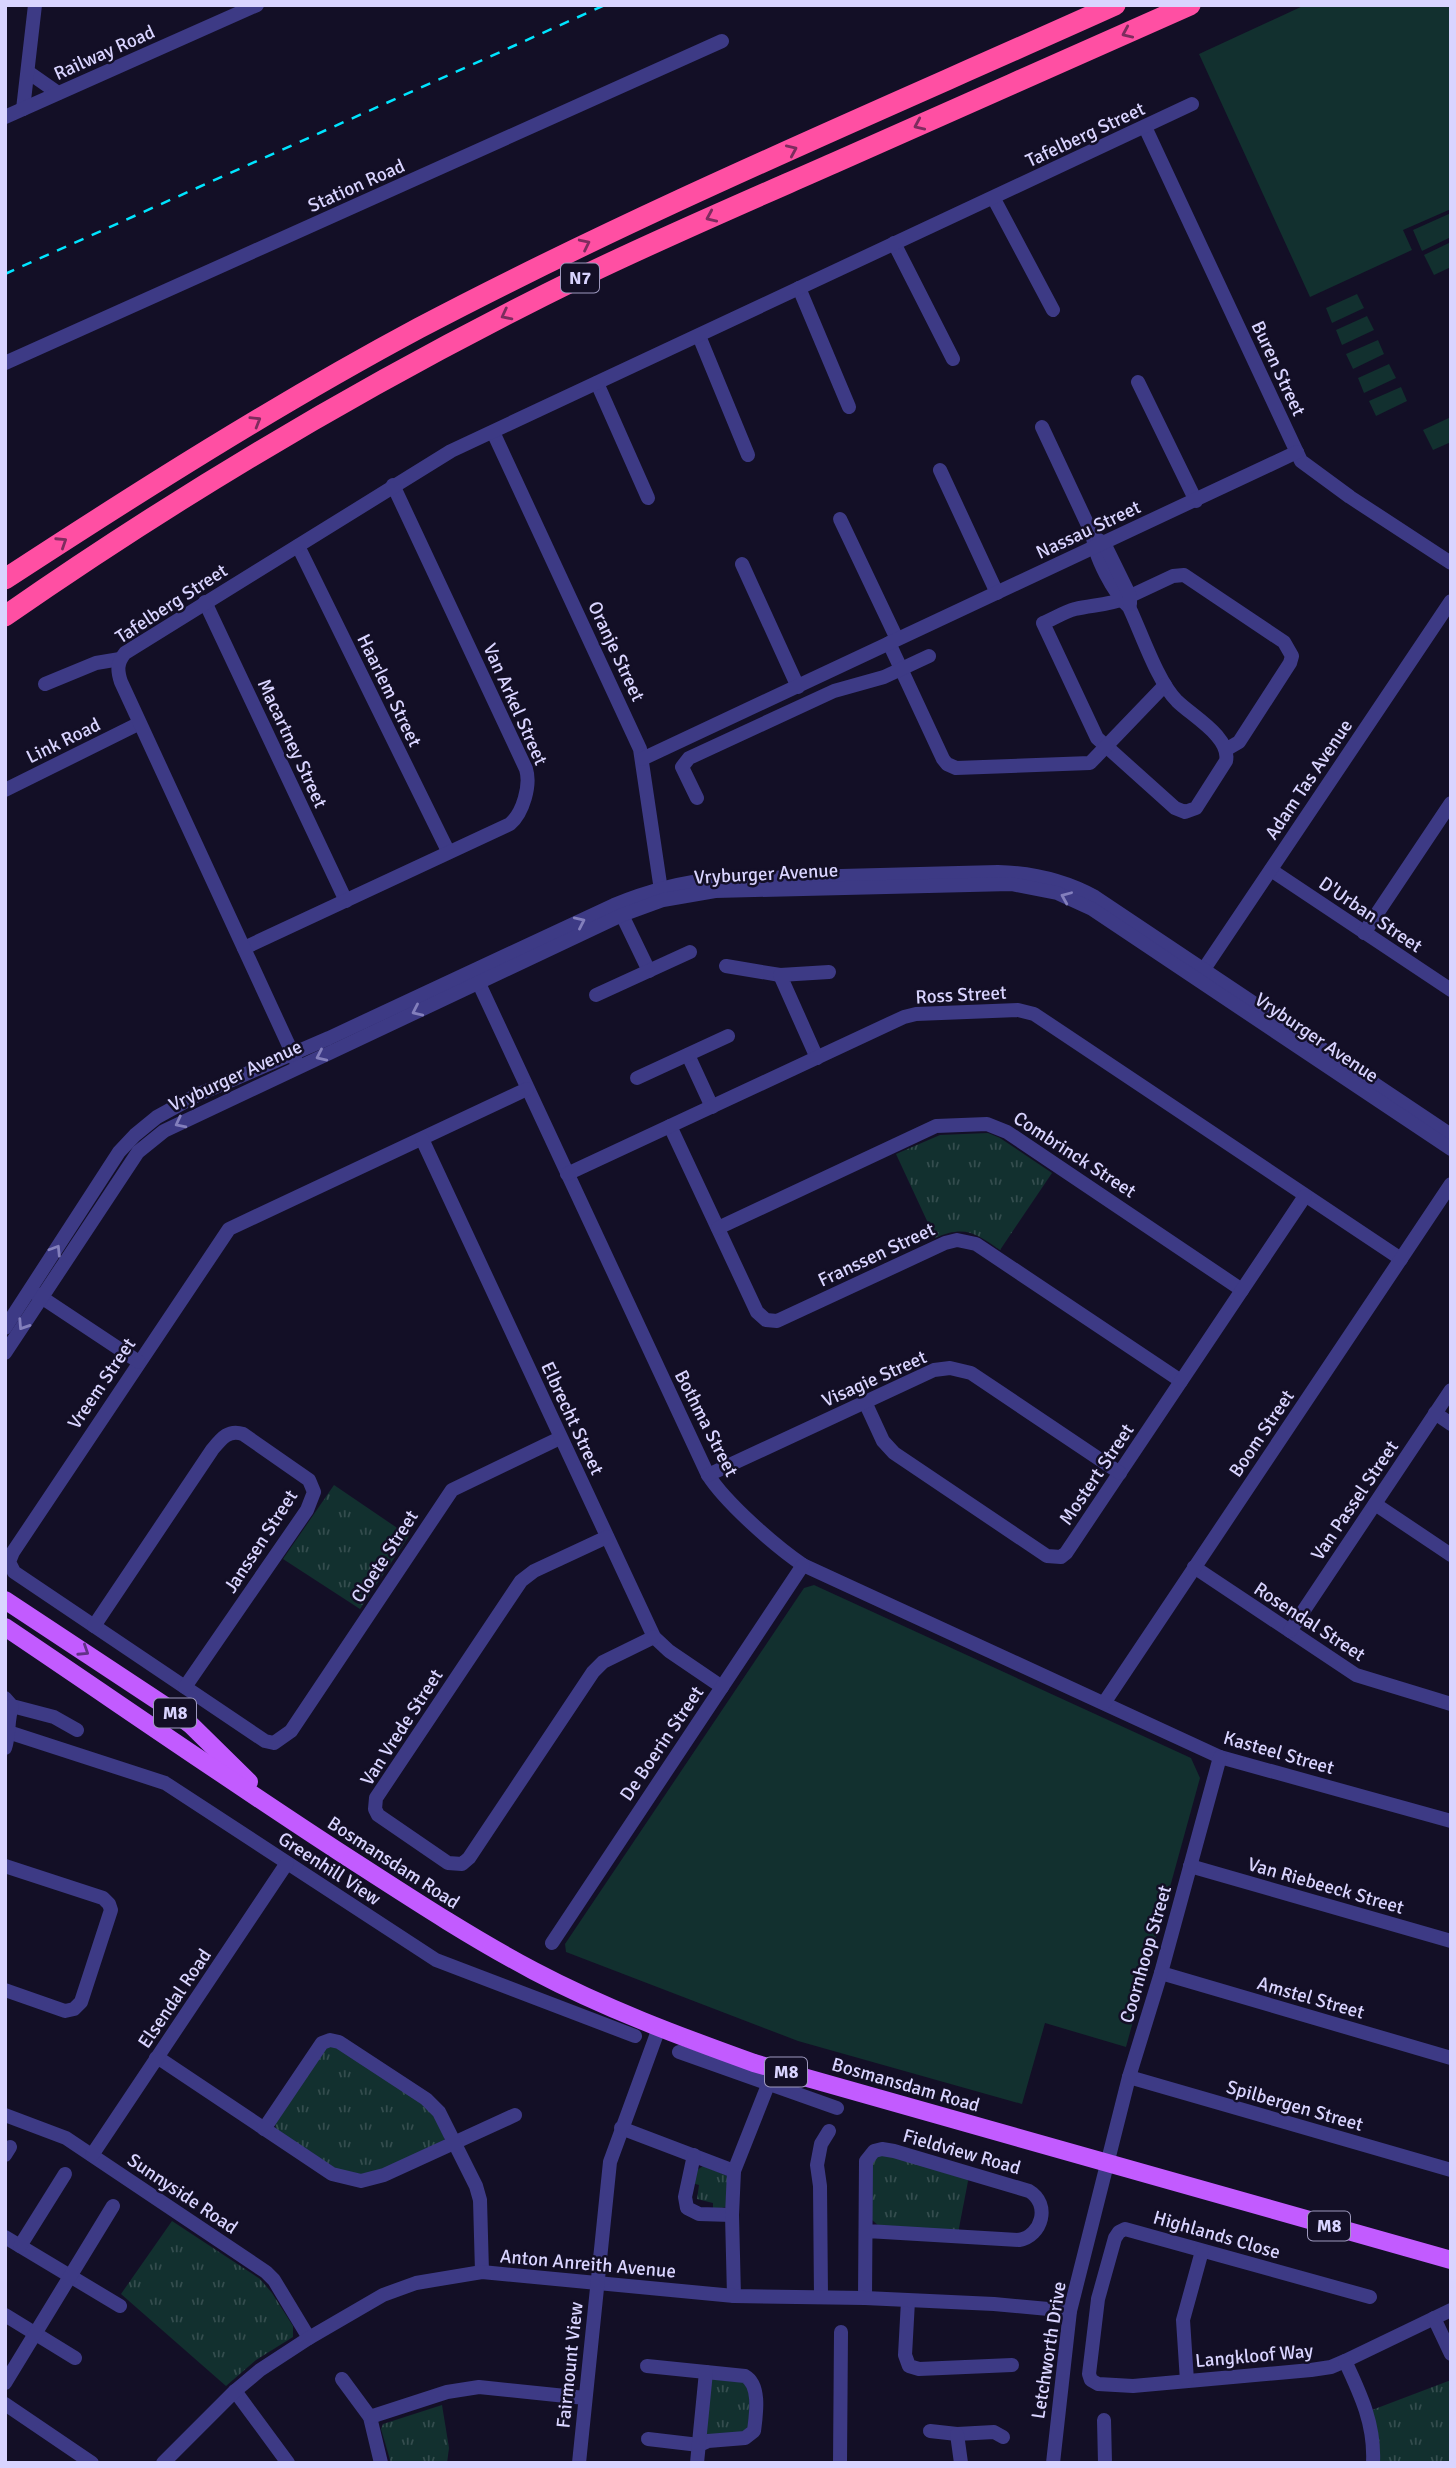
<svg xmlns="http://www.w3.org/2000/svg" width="1456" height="2468" viewBox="0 0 1456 2468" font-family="Signika,sans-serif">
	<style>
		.park { fill: url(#park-tufts) }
		.pitch { fill: #12302f }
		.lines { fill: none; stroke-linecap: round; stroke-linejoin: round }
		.minor { stroke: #3d3a85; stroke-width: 14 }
		.major { stroke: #c25bff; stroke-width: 18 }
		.highway { stroke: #ff4fa3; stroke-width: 21 }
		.rail { stroke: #00e5ff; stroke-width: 2.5; stroke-dasharray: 10 9; stroke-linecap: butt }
		.oneway { stroke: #7d2c5e }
		.oneway2 { stroke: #837fbc }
		.oneway3 { stroke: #623188 }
		.labels { text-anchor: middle; stroke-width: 5; stroke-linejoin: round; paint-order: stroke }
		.shield { fill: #130f26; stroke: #9e99be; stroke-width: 2 }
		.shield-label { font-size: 18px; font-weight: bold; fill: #d9d4ff }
		.street-label { font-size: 19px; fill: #d9d4ff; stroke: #130f26 }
	</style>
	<defs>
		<pattern id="park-tufts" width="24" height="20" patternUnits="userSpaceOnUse" patternTransform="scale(1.75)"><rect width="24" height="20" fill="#12302f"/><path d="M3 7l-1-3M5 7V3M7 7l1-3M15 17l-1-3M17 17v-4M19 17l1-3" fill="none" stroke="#344d4e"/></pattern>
	</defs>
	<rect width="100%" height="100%" fill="#130f26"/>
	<g class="park">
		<path d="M 988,1133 L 1000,1138 L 1052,1173 L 1000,1250 C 975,1233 965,1225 935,1238 L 896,1154 L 940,1135 Z"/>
		<path d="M 334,1485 L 409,1536 L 360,1609 L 283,1559 Z"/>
		<path d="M 333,2044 L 432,2109 L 445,2136 L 444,2140 C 425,2150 394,2169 374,2174 C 338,2182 304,2149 276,2130 L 275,2123 L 323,2049 Z"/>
		<path d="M 879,2155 L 900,2157 L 969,2176 L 958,2233 L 880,2227 L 871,2219 L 870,2165 Z"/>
		<path d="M 703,2166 L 728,2176 L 726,2207 L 713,2210 L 713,2203 L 697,2199 L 699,2185 L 692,2183 L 697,2170 Z"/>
		<path d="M 172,2221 L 260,2279 L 272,2293 L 293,2326 L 293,2337 L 256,2360 L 226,2386 L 121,2294 Z"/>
		<path d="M 712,2379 L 743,2380 L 751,2388 L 748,2432 L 707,2436 L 703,2429 Z"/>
		<path d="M 1451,2380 L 1451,2463 L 1379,2463 L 1372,2410 Z"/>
		<path d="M 442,2405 L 449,2448 L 447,2463 L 391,2463 L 381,2429 L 383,2424 Z"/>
	</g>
	<g class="pitch">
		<path d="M 1305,5 L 1451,5 L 1451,209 L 1403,230 L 1412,250 L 1310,297 L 1199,54 Z"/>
		<path d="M 1451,213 L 1451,237 L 1422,251 L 1413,230 Z"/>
		<path d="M 1451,242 L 1451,267 L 1434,275 L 1424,255 Z"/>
		<path d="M 1357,294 L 1364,308 L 1332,323 L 1326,308 Z"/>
		<path d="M 1367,316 L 1374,330 L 1342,345 L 1336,330 Z"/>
		<path d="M 1378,340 L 1384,354 L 1353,369 L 1346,354 Z"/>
		<path d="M 1389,364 L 1396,378 L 1364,393 L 1358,378 Z"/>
		<path d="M 1401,387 L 1407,401 L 1376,416 L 1369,401 Z"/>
		<path d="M 1451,417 L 1451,442 L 1433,450 L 1423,430 Z"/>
		<path d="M 814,1585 L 1191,1758 L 1200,1778 L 1126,2047 L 1045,2023 L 1022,2104 L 798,2041 L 566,1952 L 565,1944 L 804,1588 Z"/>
	</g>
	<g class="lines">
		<g class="minor">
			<path d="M 28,72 L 58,93"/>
			<path d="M 23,109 L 35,5"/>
			<path d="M 5,117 L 257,5"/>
			<path d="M 1145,127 L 1301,461 L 1350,497 L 1451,563"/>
			<path d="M 994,199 L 1053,310"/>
			<path d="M 894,243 L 953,359"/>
			<path d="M 799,288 L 849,407"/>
			<path d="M 699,336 L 748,455"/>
			<path d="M 5,363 L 722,41"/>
			<path d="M 1138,382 L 1196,501"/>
			<path d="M 597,383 L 648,498"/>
			<path d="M 1042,427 L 1093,536 C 1094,556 1114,594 1129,607 C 1141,632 1158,683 1177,701 C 1192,716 1231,737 1226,761 L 1196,808 L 1185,812 L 1175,808 L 1097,738 L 1043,623 C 1053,619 1064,612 1075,609 C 1093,605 1109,605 1126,598 L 1173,576 L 1184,575 L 1284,642 L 1292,656 L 1290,663 L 1239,742 L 1227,749"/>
			<path d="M 493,432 L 640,749 L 662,897"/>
			<path d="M 940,470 L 997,593"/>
			<path d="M 840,519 L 897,639"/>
			<path d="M 1097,539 L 1104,543 L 1130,596 L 1130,604"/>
			<path d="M 298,546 L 448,851"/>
			<path d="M 742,564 L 798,687"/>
			<path d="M 205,602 L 346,901"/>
			<path d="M 889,643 L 943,759 L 947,764 L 956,768 L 1090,763 L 1165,685"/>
			<path d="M 45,684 L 96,663 L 120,659"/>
			<path d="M 642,759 L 1297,452"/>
			<path d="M 5,790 L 138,724"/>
			<path d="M 697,798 L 682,767 L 689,758 L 834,691 L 884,677 L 929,656"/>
			<path d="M 1271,870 L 1451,990"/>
			<path d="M 622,915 L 649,971"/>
			<path d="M 1364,933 L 1451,803"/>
			<path d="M 244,948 L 510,824 C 523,813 531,785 526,769 L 393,485"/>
			<path d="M 726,966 L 780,975"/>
			<path d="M 475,975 L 708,1475 C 726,1503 775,1546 803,1565 L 1220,1757 L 1451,1821"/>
			<path d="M 1200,975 L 1451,601"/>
			<path d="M 596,995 L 690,952"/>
			<path d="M 688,1055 L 712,1107"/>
			<path d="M 817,1058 L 780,975 L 829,972"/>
			<path d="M 296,1061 L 121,682 C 117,670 117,663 125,653 L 451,451 L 1192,104"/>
			<path d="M 637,1078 L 728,1036"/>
			<path d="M 527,1089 L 229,1229 L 13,1552 L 9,1562 L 14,1572 L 265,1741 L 274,1743 L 291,1731 L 452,1490 L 560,1438"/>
			<path d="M 670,1126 L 757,1312 L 766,1320 L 777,1321 L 945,1243 L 957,1240 L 976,1244 L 1181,1381"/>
			<path d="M 422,1139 L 654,1637 L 669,1651 L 722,1687"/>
			<path d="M 567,1174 L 904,1017 L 916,1014 L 1018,1010 L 1034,1014 L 1401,1259"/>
			<path d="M 718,1228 L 936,1126 L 987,1124 L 1007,1132 L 1242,1290"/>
			<path d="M 35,1293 L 139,1362"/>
			<path d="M 5,1328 L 119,1152 L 135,1135 L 157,1117 L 197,1095 L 329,1038 L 614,905 C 648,891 681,882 717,879 L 998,872 C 1033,873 1064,880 1095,897 L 1451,1135"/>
			<path d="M 5,1353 L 138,1152 L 164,1131 L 622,915 L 663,900 L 715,891 L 1011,884 L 1057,893 L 1092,909 L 1451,1149"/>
			<path d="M 865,1402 L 883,1441 L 894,1453 L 1047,1556 L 1061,1557 L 1066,1553 L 1305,1196"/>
			<path d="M 1435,1413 L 1451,1424"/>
			<path d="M 708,1475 L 934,1370 L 950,1368 L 971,1373 L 1120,1473"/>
			<path d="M 1375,1504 L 1451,1555"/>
			<path d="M 607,1537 L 534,1571 L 521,1581 L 376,1798 L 375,1809 L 378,1815 L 448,1863 L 462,1864 L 469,1858 L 593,1672 L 603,1662 L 654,1637"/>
			<path d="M 1194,1567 L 1356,1675 L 1451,1704"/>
			<path d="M 94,1626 L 212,1450 C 221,1439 228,1429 243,1434 L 309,1480 L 314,1492 L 307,1510 L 185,1687"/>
			<path d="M 1290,1631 L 1451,1390"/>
			<path d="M 5,1698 L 12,1706 L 54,1717 L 77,1730"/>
			<path d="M 1104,1703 L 1451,1184"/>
			<path d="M 5,1731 L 165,1783 L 436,1960 L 635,2036"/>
			<path d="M 5,1748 C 10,1733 7,1721 12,1706"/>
			<path d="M 5,1866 L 103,1898 L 109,1904 L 111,1910 L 81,2002 L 74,2009 L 65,2011 L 5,1990"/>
			<path d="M 1190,1866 L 1451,1941"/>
			<path d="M 552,1943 L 803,1565"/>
			<path d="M 1161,1973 L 1451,2058"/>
			<path d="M 679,2052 L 837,2108"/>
			<path d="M 156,2058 L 163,2061 L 332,2174 L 361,2181 L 384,2175 L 515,2115"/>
			<path d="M 1129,2077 L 1451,2170"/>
			<path d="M 5,2115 L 66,2138 L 266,2272 L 274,2280 L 309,2338"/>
			<path d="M 621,2128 L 734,2171"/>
			<path d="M 264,2129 L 322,2043 L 330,2040 L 339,2042 L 426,2099 L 439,2112 L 476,2186 L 480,2200 L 482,2272"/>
			<path d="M 5,2155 L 10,2147"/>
			<path d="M 92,2155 L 287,1863"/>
			<path d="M 694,2155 L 685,2197 L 687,2208 L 699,2214 L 732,2215"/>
			<path d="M 5,2237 L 120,2306"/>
			<path d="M 20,2246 L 65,2174"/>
			<path d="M 734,2296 L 732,2215 L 734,2171 L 768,2085"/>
			<path d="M 821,2297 L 820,2186 L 817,2165 L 821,2144 L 829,2131"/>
			<path d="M 1370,2297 L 1125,2229 L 1119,2232 L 1115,2238 L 1098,2299 L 1089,2374 L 1091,2380 L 1098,2384 L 1133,2386 L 1311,2370 L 1331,2367 L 1345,2361 L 1451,2310"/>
			<path d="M 865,2298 L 866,2161 L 874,2151 L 882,2149 L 894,2151 L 1029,2191 C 1051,2204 1042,2236 1019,2240 L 867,2231"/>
			<path d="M 908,2301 L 905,2355 L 909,2366 L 919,2369 L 1012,2365"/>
			<path d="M 5,2315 L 75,2358"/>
			<path d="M 1434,2318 L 1451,2354"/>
			<path d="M 1345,2361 C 1361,2395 1375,2425 1373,2463"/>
			<path d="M 647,2366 L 745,2376 C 761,2385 756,2415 754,2431 L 745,2438 L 708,2441 L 699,2445 L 648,2439"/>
			<path d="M 342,2379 L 370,2417 L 381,2463"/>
			<path d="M 1187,2381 L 1183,2320 L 1202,2251"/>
			<path d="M 5,2383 L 113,2206"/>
			<path d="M 235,2391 L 288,2463"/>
			<path d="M 5,2404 L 92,2463"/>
			<path d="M 370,2417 L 447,2392 L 479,2387 L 585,2398"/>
			<path d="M 1104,2420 L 1105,2463"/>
			<path d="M 930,2431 L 957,2434 L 994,2432 L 1003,2437"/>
			<path d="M 957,2434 L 961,2463"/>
			<path d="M 163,2463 L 235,2391 L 260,2370 L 309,2338 L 383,2295 L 416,2283 L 482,2272 L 734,2296 L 865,2298 L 994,2304 L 1070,2311"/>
			<path d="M 579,2463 L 610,2162 L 659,2028"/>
			<path d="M 697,2463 L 706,2372"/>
			<path d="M 840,2463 L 841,2332"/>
			<path d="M 1053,2463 L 1070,2311 L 1129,2077 L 1161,1973 L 1220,1757"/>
		</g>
		<g class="major">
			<path d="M 5,1600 L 170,1709 L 191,1725 L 249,1782"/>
			<path d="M 5,1627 C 118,1703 230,1781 344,1855 C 406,1895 468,1936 534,1971 C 604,2008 679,2036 754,2063 L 1451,2260"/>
		</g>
		<g class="highway">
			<path d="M 5,579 C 140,491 277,404 419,328 C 645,209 882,110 1115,5"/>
			<path d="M 5,616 C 189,488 383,374 583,276 C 666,236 750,200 834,163 C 953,110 1071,58 1190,5"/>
		</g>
		<path class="rail" d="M 5,274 L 605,5"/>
	</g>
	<defs><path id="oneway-chevron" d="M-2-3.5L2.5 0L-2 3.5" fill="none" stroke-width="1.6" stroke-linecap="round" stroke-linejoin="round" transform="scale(1.75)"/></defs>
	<g class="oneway">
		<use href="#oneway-chevron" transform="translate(1127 33) rotate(156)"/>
		<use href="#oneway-chevron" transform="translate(919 125) rotate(156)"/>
		<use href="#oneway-chevron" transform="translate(792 150) rotate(-24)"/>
		<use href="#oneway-chevron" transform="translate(711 217) rotate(156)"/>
		<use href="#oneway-chevron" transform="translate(585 244) rotate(-26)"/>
		<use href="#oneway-chevron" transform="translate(506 315) rotate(153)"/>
		<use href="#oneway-chevron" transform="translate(256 421) rotate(-31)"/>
		<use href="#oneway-chevron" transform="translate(62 542) rotate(-33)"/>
	</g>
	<g class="oneway2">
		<use href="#oneway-chevron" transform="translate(1066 897) rotate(-157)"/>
		<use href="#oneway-chevron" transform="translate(580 922) rotate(-25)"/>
		<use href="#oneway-chevron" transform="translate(417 1011) rotate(155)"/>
		<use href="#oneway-chevron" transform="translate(321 1056) rotate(155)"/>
		<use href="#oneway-chevron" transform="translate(180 1123) rotate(153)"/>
		<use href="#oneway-chevron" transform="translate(56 1250) rotate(-58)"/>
		<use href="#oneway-chevron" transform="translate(23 1325) rotate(123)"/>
	</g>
	<use class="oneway3" href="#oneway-chevron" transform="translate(84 1651) rotate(33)"/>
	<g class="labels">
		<g class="shield">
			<rect x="561" y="263.5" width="38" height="29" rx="5"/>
			<rect x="154" y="1698.5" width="42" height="29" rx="5"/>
			<rect x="765" y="2057.5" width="42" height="29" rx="5"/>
			<rect x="1308" y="2211.5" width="42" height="29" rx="5"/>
		</g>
		<g class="shield-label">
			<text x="580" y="284">N7</text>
			<text x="175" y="1719">M8</text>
			<text x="786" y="2078">M8</text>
			<text x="1329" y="2232">M8</text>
		</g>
		<g class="street-label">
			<text transform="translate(104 52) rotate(-24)" y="7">Railway Road</text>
			<text transform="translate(1085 134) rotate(-25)" y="7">Tafelberg Street</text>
			<text transform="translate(356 185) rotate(-24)" y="7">Station Road</text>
			<text transform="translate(1279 368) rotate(65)" y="7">Buren Street</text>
			<text transform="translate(1088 529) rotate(-25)" y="7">Nassau Street</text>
			<text transform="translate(171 603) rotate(-33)" y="7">Tafelberg Street</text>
			<text transform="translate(617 651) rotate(65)" y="7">Oranje Street</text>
			<text transform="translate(390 690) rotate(64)" y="7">Haarlem Street</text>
			<text transform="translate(516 704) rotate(66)" y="7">Van Arkel Street</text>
			<text transform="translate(63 740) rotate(-26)" y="7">Link Road</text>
			<text transform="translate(293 743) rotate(65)" y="7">Macartney Street</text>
			<text transform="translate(1308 779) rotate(-56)" y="7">Adam Tas Avenue</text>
			<text transform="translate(766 873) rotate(-3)" y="7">Vryburger Avenue</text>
			<text transform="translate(1371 914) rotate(34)" y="7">D'Urban Street</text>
			<text transform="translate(961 994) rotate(-3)" y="7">Ross Street</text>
			<text transform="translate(1317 1037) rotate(34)" y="7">Vryburger Avenue</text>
			<text transform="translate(235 1075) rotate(-25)" y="7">Vryburger Avenue</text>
			<text transform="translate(1075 1154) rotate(33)" y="7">Combrinck Street</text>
			<text transform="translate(876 1254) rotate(-25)" y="7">Franssen Street</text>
			<text transform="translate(874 1378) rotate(-24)" y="7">Visagie Street</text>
			<text transform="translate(101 1383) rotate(-56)" y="7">Vreem Street</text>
			<text transform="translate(573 1418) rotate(65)" y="7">Elbrecht Street</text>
			<text transform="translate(707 1423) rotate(63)" y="7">Bothma Street</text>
			<text transform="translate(1261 1433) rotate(-56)" y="7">Boom Street</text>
			<text transform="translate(1096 1474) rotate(-56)" y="7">Mostert Street</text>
			<text transform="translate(1354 1500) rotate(-56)" y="7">Van Passel Street</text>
			<text transform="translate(260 1541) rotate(-57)" y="7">Janssen Street</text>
			<text transform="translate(384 1556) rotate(-57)" y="7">Cloete Street</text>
			<text transform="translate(1310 1621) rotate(33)" y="7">Rosendal Street</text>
			<text transform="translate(401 1727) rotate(-57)" y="7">Van Vrede Street</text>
			<text transform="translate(661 1743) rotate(-56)" y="7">De Boerin Street</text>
			<text transform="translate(1279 1752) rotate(16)" y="7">Kasteel Street</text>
			<text transform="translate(394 1862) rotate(33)" y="7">Bosmansdam Road</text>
			<text transform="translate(330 1868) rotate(33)" y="7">Greenhill View</text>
			<text transform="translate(1326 1885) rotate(16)" y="7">Van Riebeeck Street</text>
			<text transform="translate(1145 1954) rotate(-74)" y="7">Coornhoop Street</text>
			<text transform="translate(1311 1997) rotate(16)" y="7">Amstel Street</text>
			<text transform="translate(174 1998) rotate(-56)" y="7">Elsendal Road</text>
			<text transform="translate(906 2084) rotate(16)" y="7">Bosmansdam Road</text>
			<text transform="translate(1295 2105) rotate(16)" y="7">Spilbergen Street</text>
			<text transform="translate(962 2151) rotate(16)" y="7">Fieldview Road</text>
			<text transform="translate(183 2193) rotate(34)" y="7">Sunnyside Road</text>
			<text transform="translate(1217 2234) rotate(16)" y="7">Highlands Close</text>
			<text transform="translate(588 2263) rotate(5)" y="7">Anton Anreith Avenue</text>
			<text transform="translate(1048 2350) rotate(-81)" y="7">Letchworth Drive</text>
			<text transform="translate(1254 2355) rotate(-5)" y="7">Langkloof Way</text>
			<text transform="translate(569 2365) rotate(-84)" y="7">Fairmount View</text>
		</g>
	</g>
	<rect width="1456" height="2468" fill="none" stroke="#d9d4ff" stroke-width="14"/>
</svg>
